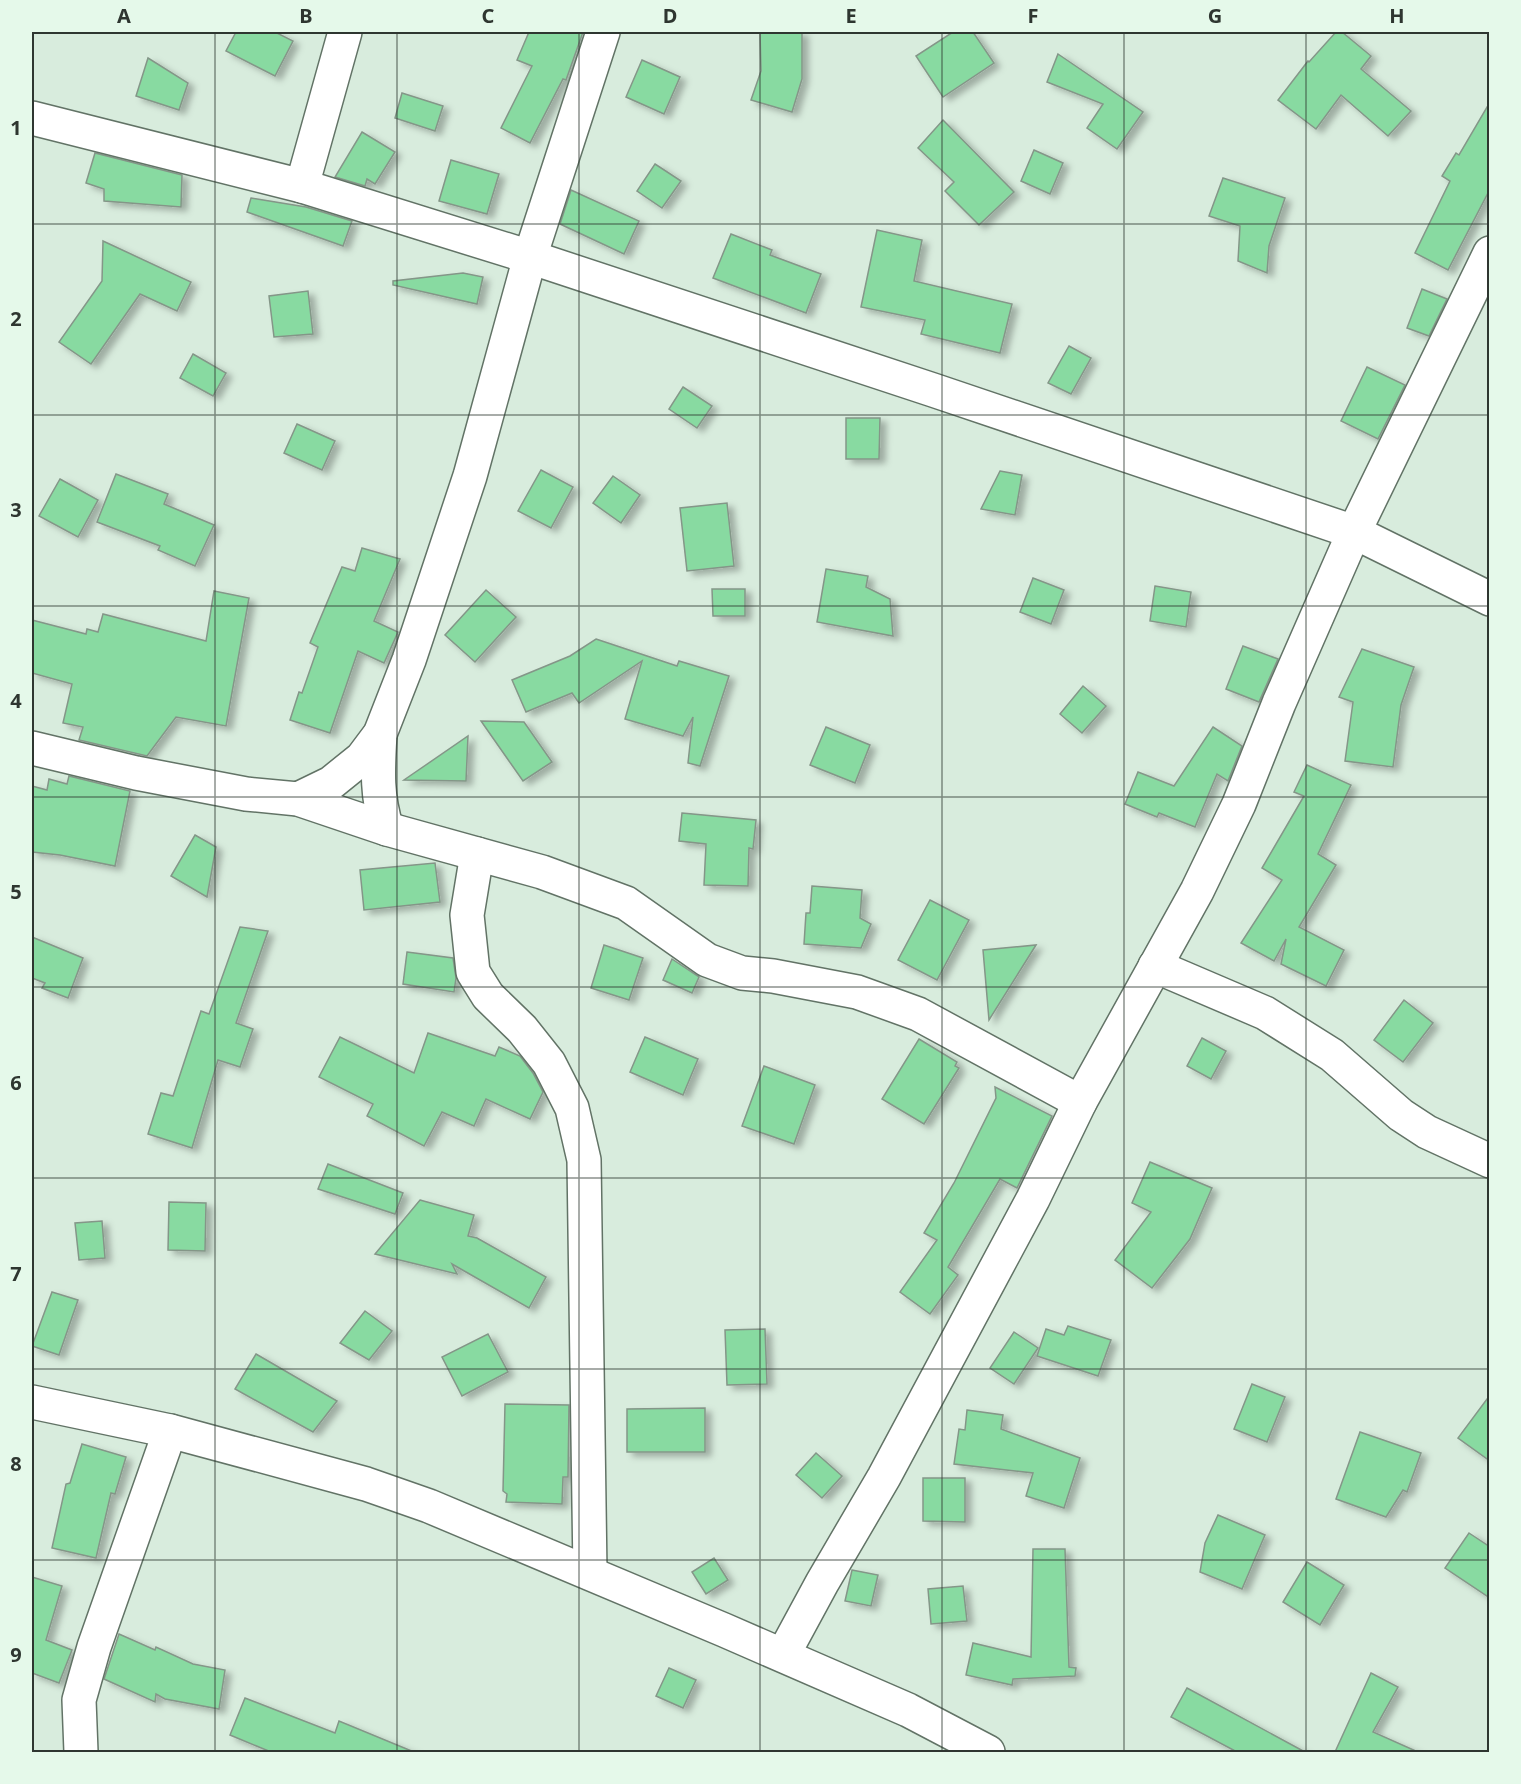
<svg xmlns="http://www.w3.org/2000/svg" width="1521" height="1784" viewBox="0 0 1521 1784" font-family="'Noto Sans',sans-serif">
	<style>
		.building { fill: #88daa1; stroke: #849688; stroke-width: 1.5; filter: url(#shadow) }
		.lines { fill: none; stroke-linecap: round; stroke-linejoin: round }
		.street-casing { stroke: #627366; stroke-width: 36 }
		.street { stroke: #fff; stroke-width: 33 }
		.grid { fill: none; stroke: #2e3630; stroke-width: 1.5; stroke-opacity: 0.55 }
		.neatline { fill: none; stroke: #2e3630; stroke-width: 2 }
		.grid-label { font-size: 20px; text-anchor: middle; font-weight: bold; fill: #2e3630 }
	</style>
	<defs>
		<filter id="shadow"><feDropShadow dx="6" dy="4" stdDeviation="3" flood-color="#0004"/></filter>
	</defs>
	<rect width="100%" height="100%" fill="#d8ecdd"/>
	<g class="building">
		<path d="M 236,32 L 275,32 L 293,41 L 275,76 L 226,51 Z"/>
		<path d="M 529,32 L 583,32 L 566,80 L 563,79 L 530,143 L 501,128 L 532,66 L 517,60 Z"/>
		<path d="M 760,32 L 802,32 L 802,79 L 792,112 L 751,100 L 761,71 Z"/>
		<path d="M 953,32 L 973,32 L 994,63 L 943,97 L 916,56 Z"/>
		<path d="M 1336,32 L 1342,32 L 1371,56 L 1361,69 L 1411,111 L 1388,136 L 1341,95 L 1316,129 L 1278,100 L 1308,61 L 1309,62 Z"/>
		<path d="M 1058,54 L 1143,112 L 1117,149 L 1087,128 L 1103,104 L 1047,82 Z"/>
		<path d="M 148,58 L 188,83 L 179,110 L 136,96 Z"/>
		<path d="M 642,60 L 680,77 L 664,114 L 626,97 Z"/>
		<path d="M 402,93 L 443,106 L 435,131 L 395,118 Z"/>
		<path d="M 1490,102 L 1490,189 L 1448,270 L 1415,253 L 1450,181 L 1442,176 L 1456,153 L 1459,155 Z"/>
		<path d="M 943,120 L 1014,192 L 979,225 L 945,191 L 954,182 L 918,148 Z"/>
		<path d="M 362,132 L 395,152 L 375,184 L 367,179 L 365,186 L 335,177 Z"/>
		<path d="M 1034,150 L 1063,163 L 1050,194 L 1021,181 Z"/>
		<path d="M 95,153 L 182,175 L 181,207 L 104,201 L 104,189 L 86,183 Z"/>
		<path d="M 451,160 L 499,174 L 487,214 L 439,201 Z"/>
		<path d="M 655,164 L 681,181 L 662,208 L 637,191 Z"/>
		<path d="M 1223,178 L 1285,198 L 1269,246 L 1267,273 L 1238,261 L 1240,226 L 1209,216 Z"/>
		<path d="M 571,190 L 639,221 L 624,254 L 560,224 Z"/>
		<path d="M 251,198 L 306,207 L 352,221 L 343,246 L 247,212 Z"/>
		<path d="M 877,230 L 922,240 L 914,281 L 1012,304 L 1000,353 L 921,334 L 925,320 L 861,307 Z"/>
		<path d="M 731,234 L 772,250 L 770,255 L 821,274 L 806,313 L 713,278 Z"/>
		<path d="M 103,241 L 191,282 L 177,311 L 140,294 L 91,364 L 59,342 L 102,281 Z"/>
		<path d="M 463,273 L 483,277 L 477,304 L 393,285 L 393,281 Z"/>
		<path d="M 1422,289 L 1447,299 L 1429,336 L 1407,328 Z"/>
		<path d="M 308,291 L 313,334 L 274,337 L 269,296 Z"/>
		<path d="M 1069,346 L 1091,358 L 1071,394 L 1048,383 Z"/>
		<path d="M 193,354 L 226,373 L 213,396 L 180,378 Z"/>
		<path d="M 1367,367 L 1405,385 L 1378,439 L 1341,421 Z"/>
		<path d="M 683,387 L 712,406 L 697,428 L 669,409 Z"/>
		<path d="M 846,418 L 880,418 L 879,459 L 846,459 Z"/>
		<path d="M 297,424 L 335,441 L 322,470 L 284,453 Z"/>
		<path d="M 541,470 L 573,487 L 551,528 L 518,511 Z"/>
		<path d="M 1000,471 L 1022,475 L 1015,515 L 981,509 Z"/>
		<path d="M 116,474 L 168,494 L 164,504 L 214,525 L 195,566 L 158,550 L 160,546 L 97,522 Z"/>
		<path d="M 613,476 L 640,495 L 621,523 L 593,503 Z"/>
		<path d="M 60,479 L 98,500 L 78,537 L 39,516 Z"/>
		<path d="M 727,503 L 734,566 L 687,571 L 680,508 Z"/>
		<path d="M 362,548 L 400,559 L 374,621 L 398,632 L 384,663 L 358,651 L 330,733 L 290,720 L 299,692 L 302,693 L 318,647 L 310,643 L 342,567 L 355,571 Z"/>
		<path d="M 826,569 L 868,576 L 866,587 L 890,599 L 893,636 L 817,622 Z"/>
		<path d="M 1033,578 L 1064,590 L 1051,624 L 1020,612 Z"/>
		<path d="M 1155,586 L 1191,592 L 1186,627 L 1150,621 Z"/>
		<path d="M 712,589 L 745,589 L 745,616 L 713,616 Z"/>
		<path d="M 486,590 L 516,617 L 475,662 L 445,635 Z"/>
		<path d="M 214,591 L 249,598 L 226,726 L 176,717 L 147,756 L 79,740 L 83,727 L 63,723 L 72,684 L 32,673 L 32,620 L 86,634 L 87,629 L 98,632 L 103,614 L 206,641 Z"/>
		<path d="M 596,639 L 677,666 L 679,661 L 729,676 L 700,766 L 688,763 L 693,717 L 683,736 L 625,719 L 642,661 L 579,703 L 572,693 L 526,712 L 512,680 L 570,656 Z"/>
		<path d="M 1243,646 L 1278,659 L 1259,702 L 1226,689 Z"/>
		<path d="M 1362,649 L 1414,667 L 1401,705 L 1393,767 L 1345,761 L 1353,702 L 1339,697 Z"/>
		<path d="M 1083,686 L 1106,706 L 1082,733 L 1060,714 Z"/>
		<path d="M 481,721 L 524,722 L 552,762 L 523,781 Z"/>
		<path d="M 826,727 L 870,745 L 855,783 L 810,765 Z"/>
		<path d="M 1213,727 L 1242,746 L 1228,781 L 1217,774 L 1195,827 L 1159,813 L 1157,817 L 1125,804 L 1138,772 L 1174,786 Z"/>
		<path d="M 468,736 L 466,781 L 404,780 Z"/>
		<path d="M 1307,765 L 1351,785 L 1318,854 L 1336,865 L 1299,927 L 1344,950 L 1326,986 L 1281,964 L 1286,939 L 1274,961 L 1241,943 L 1282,880 L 1262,868 L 1304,796 L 1294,792 Z"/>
		<path d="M 69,776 L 130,791 L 115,866 L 60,855 L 32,852 L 32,786 L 47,790 L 49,779 L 67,784 Z"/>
		<path d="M 682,813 L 756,820 L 753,849 L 749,848 L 748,886 L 704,885 L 706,844 L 679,841 Z"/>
		<path d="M 195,835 L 216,847 L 207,897 L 171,876 Z"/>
		<path d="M 435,863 L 440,902 L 364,910 L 360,870 Z"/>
		<path d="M 812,886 L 862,890 L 860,918 L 871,924 L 861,948 L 804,944 L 806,913 L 810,913 Z"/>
		<path d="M 930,900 L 969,920 L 937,980 L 898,960 Z"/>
		<path d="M 240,927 L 268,931 L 236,1023 L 253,1029 L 240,1067 L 218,1060 L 192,1148 L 148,1134 L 161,1093 L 173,1096 L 201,1011 L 209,1014 Z"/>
		<path d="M 32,937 L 83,958 L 68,998 L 42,988 L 45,983 L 32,978 Z"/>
		<path d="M 604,945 L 643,958 L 629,1000 L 591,988 Z"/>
		<path d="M 1036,945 L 989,1020 L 983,950 Z"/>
		<path d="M 407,952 L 453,958 L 456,978 L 454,992 L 403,984 Z"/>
		<path d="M 672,959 L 699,977 L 692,993 L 663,980 Z"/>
		<path d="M 1404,1000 L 1433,1023 L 1403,1062 L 1374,1040 Z"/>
		<path d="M 428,1033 L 495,1056 L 499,1047 L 520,1056 L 533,1073 L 543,1092 L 530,1119 L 486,1099 L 474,1126 L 442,1112 L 424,1146 L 367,1116 L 373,1104 L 319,1077 L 340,1037 L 414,1073 Z"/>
		<path d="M 645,1037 L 698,1059 L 683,1095 L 630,1072 Z"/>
		<path d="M 1202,1038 L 1226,1051 L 1211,1079 L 1187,1066 Z"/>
		<path d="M 919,1039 L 957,1062 L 955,1066 L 959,1068 L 924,1124 L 882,1099 Z"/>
		<path d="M 764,1066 L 815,1085 L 794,1144 L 742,1126 Z"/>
		<path d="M 995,1087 L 1052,1116 L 1017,1188 L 1000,1179 L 948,1267 L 958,1275 L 930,1314 L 900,1292 L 937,1240 L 924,1233 L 954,1183 L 996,1098 Z"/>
		<path d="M 1150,1162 L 1212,1188 L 1190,1239 L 1152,1288 L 1115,1260 L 1151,1212 L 1132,1203 Z"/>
		<path d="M 328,1164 L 403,1193 L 395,1214 L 318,1189 Z"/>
		<path d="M 420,1200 L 474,1215 L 468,1236 L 477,1238 L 546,1277 L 529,1308 L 452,1264 L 457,1274 L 375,1254 Z"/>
		<path d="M 169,1202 L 206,1203 L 205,1251 L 168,1250 Z"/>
		<path d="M 102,1221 L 105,1258 L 79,1260 L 75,1223 Z"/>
		<path d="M 52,1292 L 78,1300 L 59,1355 L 32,1346 Z"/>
		<path d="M 365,1311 L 392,1331 L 369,1360 L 340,1343 Z"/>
		<path d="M 1068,1326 L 1111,1340 L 1098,1376 L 1037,1356 L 1046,1329 L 1064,1335 Z"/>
		<path d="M 765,1329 L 767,1384 L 727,1385 L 725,1330 Z"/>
		<path d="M 1014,1332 L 1038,1348 L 1014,1384 L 990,1368 Z"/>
		<path d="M 488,1334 L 508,1372 L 462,1396 L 442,1357 Z"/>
		<path d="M 256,1354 L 337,1401 L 313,1432 L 235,1389 Z"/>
		<path d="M 1252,1384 L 1285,1397 L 1267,1442 L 1234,1429 Z"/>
		<path d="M 1490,1395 L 1490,1461 L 1458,1438 Z"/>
		<path d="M 505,1404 L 569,1405 L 568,1477 L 563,1477 L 562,1504 L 506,1502 L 507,1494 L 503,1491 Z"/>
		<path d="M 705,1408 L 705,1452 L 627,1452 L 627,1409 Z"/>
		<path d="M 967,1410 L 1003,1415 L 1001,1429 L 1080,1458 L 1064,1508 L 1026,1496 L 1033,1473 L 954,1464 L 959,1429 L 965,1430 Z"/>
		<path d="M 1360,1432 L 1421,1453 L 1407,1492 L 1403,1490 L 1386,1517 L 1336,1499 Z"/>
		<path d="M 82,1444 L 126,1457 L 115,1494 L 111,1493 L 96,1558 L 52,1548 L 66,1484 L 70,1483 Z"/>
		<path d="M 816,1453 L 842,1476 L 822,1498 L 796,1475 Z"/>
		<path d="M 923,1478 L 965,1478 L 965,1522 L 923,1521 Z"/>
		<path d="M 1218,1515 L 1265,1535 L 1242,1589 L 1200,1572 L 1205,1543 Z"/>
		<path d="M 1469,1533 L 1490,1547 L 1490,1598 L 1445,1568 Z"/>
		<path d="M 1033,1549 L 1065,1549 L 1069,1667 L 1076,1668 L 1075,1676 L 1013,1679 L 1012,1685 L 966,1675 L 973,1643 L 1031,1657 Z"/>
		<path d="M 714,1558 L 728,1580 L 706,1594 L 692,1572 Z"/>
		<path d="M 1307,1562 L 1344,1585 L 1320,1625 L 1283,1602 Z"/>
		<path d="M 852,1570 L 878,1575 L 871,1606 L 845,1601 Z"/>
		<path d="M 32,1577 L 62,1586 L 46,1640 L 72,1650 L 59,1683 L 32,1673 Z"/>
		<path d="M 963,1586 L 967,1621 L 931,1624 L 928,1589 Z"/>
		<path d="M 119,1634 L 155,1650 L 156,1647 L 193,1664 L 225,1670 L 219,1709 L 165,1699 L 156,1694 L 155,1702 L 104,1679 Z"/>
		<path d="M 669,1668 L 696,1680 L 683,1708 L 656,1696 Z"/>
		<path d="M 1371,1673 L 1398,1687 L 1373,1732 L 1418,1752 L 1335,1752 Z"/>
		<path d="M 1187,1688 L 1305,1752 L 1237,1752 L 1171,1717 Z"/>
		<path d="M 245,1698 L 335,1733 L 339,1721 L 414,1752 L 271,1752 L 230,1735 Z"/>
	</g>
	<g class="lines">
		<defs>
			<g id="street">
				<path d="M 32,118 L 302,186 L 530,257 L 933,390 L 1354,532 L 1490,599"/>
				<path d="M 302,186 L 345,32"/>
				<path d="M 380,734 C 378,769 376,795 387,829"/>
				<path d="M 32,748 L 136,773 L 246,794 L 298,799 L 387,829 L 542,872 L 626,903 L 707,960 L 742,973 L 773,976 L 857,992 L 918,1014 L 1080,1102"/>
				<path d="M 298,799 L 331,783 L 362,758 L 380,734 L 409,660 L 470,476 L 530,257 L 603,32"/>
				<path d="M 477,854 L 467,915 L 473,972 L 488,996 L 522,1029 L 549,1063 L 572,1108 L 584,1160 L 590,1573"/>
				<path d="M 1155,966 L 1265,1013 L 1332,1055 L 1401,1115 L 1427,1132 L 1490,1161"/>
				<path d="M 32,1402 L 170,1431 L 366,1484 L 429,1506 L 724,1630 L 908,1710 L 988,1752"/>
				<path d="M 783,1655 L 822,1583 L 884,1477 L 1033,1199 L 1080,1102 L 1197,891 L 1239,804 L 1279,703 L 1354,532 L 1490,253"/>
				<path d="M 81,1752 L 79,1700 L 94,1647 L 170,1431"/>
			</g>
		</defs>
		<use href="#street" class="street-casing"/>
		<use href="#street" class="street"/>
	</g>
	<path class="grid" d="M 215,32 L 215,1752M 397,32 L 397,1752M 579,32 L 579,1752M 760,32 L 760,1752M 942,32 L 942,1752M 1124,32 L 1124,1752M 1306,32 L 1306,1752M 32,224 L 1490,224M 32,415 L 1490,415M 32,606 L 1490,606M 32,797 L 1490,797M 32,987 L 1490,987M 32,1178 L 1490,1178M 32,1369 L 1490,1369M 32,1560 L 1490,1560"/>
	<rect width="1521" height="1784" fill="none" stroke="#e5f9ea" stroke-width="66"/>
	<rect x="33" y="33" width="1455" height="1718" class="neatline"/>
	<g class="grid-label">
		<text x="124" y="23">A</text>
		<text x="306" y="23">B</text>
		<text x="488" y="23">C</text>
		<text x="670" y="23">D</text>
		<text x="851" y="23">E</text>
		<text x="1033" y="23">F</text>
		<text x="1215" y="23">G</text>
		<text x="1397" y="23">H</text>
		<text x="16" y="135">1</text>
		<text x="16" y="326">2</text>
		<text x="16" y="517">3</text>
		<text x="16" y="708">4</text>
		<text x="16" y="899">5</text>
		<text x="16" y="1090">6</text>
		<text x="16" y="1281">7</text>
		<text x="16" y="1471">8</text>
		<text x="16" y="1662">9</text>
	</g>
</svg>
